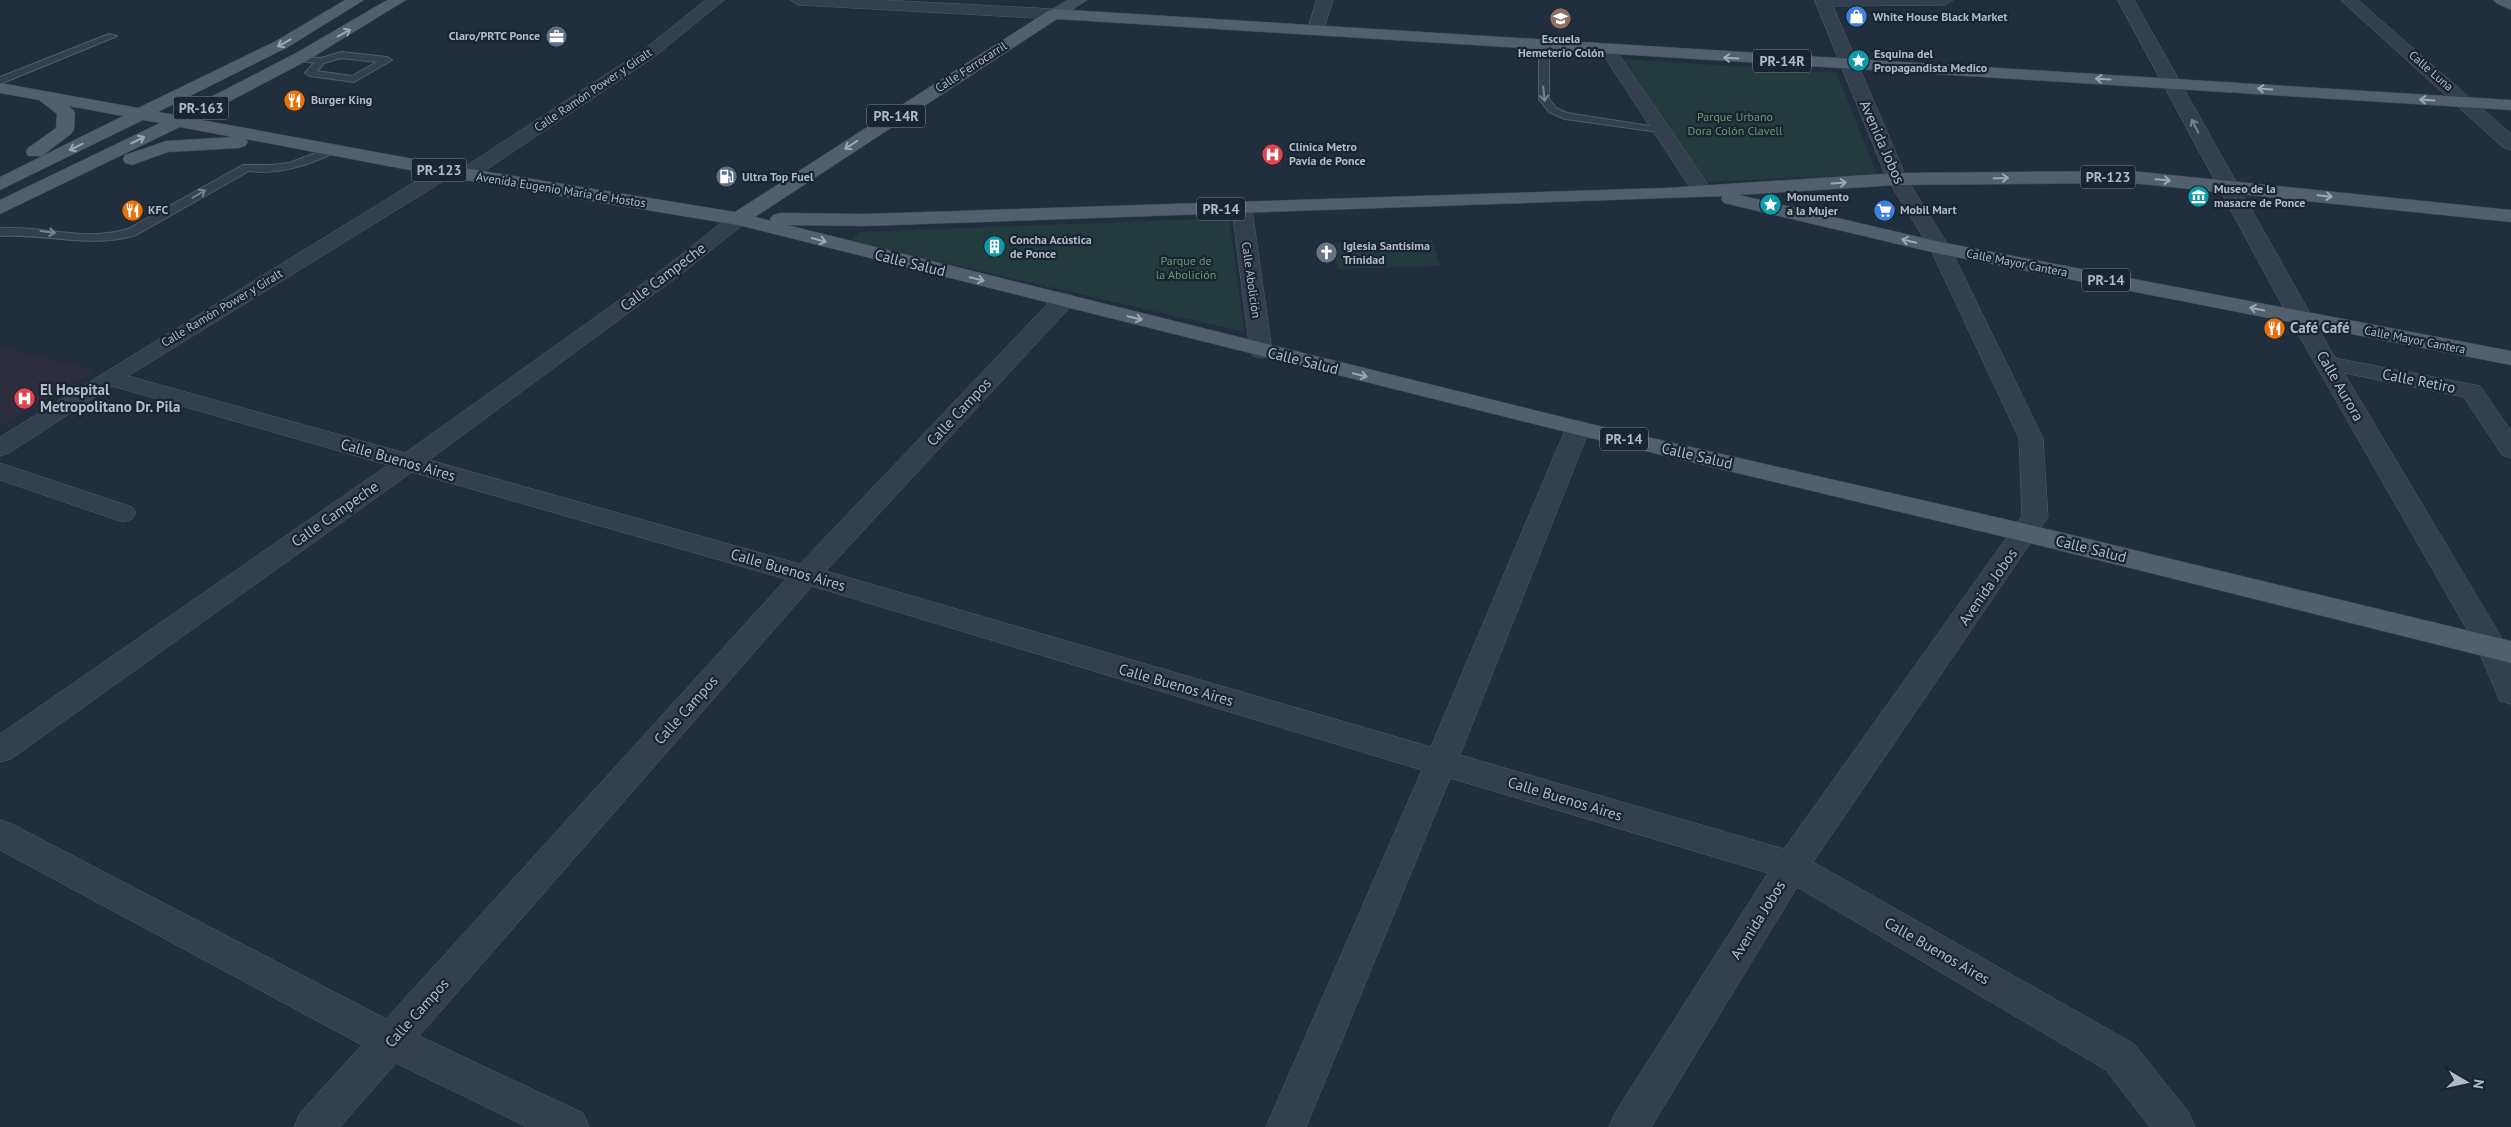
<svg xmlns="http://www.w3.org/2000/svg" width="2511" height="1127" viewBox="0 0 2511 1127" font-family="'PT Sans',sans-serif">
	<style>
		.medical { fill: #2e2d3d }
		.green { fill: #223c3e }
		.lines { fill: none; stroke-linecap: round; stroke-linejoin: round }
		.lane-casing { stroke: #535d6a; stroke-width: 2 }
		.street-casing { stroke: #535d6a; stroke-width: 1 }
		.secondary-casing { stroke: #535d6a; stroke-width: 1 }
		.primary-casing { stroke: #3e4955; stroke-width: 1 }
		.lane { fill: #34404d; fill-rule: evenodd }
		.street { fill: #34404d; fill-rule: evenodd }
		.secondary { fill: #424f60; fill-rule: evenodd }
		.primary { fill: #525f6d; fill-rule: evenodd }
		.oneway { stroke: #9da8b6 }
		.oneway2 { stroke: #788391 }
		.labels { text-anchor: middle; stroke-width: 4.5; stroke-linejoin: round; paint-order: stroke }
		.far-poi-label { font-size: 12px; font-weight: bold; fill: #b0bac8; stroke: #1a2531; text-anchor: start }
		.far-street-label { font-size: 12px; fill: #b0bac8; stroke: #1a2531 }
		.far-park-label { font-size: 12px; fill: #659b6f; stroke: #1a2531 }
		.shield { fill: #1a2531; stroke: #838d9b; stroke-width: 1 }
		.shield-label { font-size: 14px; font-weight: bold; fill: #b0bac8 }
		.street-label { font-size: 15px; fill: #b0bac8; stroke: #1a2531 }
		.poi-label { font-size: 15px; font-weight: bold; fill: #b0bac8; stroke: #1a2531; text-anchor: start }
	</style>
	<rect width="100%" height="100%" fill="#202e3d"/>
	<path class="medical" d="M 0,346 L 95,371 L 0,427 Z"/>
	<g class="green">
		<path d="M 1624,59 L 1837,73 L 1877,174 L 1705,182 Z"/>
		<path d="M 1229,218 L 1244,332 L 851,241 L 859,232 Z"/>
		<path d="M 1432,240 L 1440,266 L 1338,269 L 1333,243 Z"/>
	</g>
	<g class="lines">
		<defs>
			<g id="lane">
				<path d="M 109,34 L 117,36 L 0,84 L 0,77 Z"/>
				<path d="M 1544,43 L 1549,46 L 1549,99 L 1556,108 L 1567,113 L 1662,128 L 1666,129 L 1666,133 L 1565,119 L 1549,112 L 1539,99 L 1539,46 Z"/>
				<path d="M 341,52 L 387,57 L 392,60 L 354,82 L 310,76 L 305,73 L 314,63 L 302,61 L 302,57 L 321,58 ZM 341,58 L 377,62 L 352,76 L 317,71 L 324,63 Z"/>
				<path d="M 332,147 L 337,150 L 336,152 C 308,165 280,175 249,171 L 136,235 C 91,249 46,233 0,236 L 0,228 C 43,226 86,242 128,229 L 243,165 L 270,165 L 289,163 Z"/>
			</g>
			<g id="street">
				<path d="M 706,0 L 724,0 L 654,57 L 474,178 L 460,178 L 457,174 L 460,170 L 642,51 Z"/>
				<path d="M 791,0 L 883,0 L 1054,9 L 1062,14 L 1054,19 L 799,5 Z"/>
				<path d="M 1317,0 L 1333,0 L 1324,29 L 1316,34 L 1308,29 Z"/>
				<path d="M 1815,0 L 1953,0 L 1945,5 L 1833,6 L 1907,179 L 1950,248 L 2043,438 L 2048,517 L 1813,862 L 2134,1044 L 2189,1113 L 2195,1127 L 2150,1127 L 2106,1070 L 1797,887 L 1651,1127 L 1609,1127 L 1615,1113 L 1768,873 L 1450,778 L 1306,1127 L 1266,1127 L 1422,770 L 812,586 L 419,1036 L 583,1113 L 589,1127 L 527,1127 L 396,1063 L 340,1127 L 294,1127 L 300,1113 L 362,1045 L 0,850 L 0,820 L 12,824 L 386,1019 L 786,579 L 412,472 L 11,759 L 0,762 L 0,734 L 388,465 L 112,386 L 9,453 L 0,456 L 0,437 L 439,167 L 453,167 L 455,171 L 453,175 L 128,376 L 405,453 L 667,266 L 731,215 L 738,213 L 745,215 L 748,219 L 745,223 L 681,274 L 429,460 L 800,564 L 1056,295 L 1064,293 L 1072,295 L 1075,300 L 1072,305 L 826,571 L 1431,747 L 1566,428 L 1569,423 L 1578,421 L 1587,423 L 1590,428 L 1460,755 L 1784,849 L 2022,516 L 2019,438 L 1930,248 L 1887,179 Z"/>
				<path d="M 2118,0 L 2134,0 L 2335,358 L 2480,386 L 2511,431 L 2511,458 L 2502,455 L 2464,397 L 2344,373 L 2507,647 L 2511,657 L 2511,704 L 2500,701 L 2477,647 L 2289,318 Z"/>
				<path d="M 2341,0 L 2358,0 L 2511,134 L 2511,150 L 2504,148 Z"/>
				<path d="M 1608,45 L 1614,47 L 1713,192 L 1710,196 L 1696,196 L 1693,192 L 1600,50 Z"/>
				<path d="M 1242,203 L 1249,205 L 1252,209 L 1272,351 L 1269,356 L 1261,358 L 1253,356 L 1250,351 L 1232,209 L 1235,205 Z"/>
				<path d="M 0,463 L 132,507 L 136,513 L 132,519 L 123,522 L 0,480 Z"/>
			</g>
			<path id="secondary" d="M 1068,0 L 1087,0 L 1060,17 L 1048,17 L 1046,14 Z"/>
			<g id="primary">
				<path d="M 345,0 L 364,0 L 288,47 L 158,112 L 176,115 L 296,53 L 387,0 L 406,0 L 308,60 L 196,119 L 446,165 L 735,212 L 1048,11 L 1054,9 L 2511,100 L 2511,110 L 1057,19 L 755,217 L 772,221 L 770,219 L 773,215 L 780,213 L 865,214 L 1665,188 L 1897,173 L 2131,171 L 2511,210 L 2511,222 L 2131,183 L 1897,185 L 1739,195 L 1940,242 L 2511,351 L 2511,365 L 1940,254 L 1724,203 L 1721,199 L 1723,196 L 865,226 L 787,225 L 1578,421 L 2026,524 L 2511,641 L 2511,663 L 2026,542 L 1578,435 L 738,225 L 446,177 L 246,139 L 248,142 L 245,146 L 239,148 L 168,152 L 132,165 L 125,163 L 123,159 L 125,155 L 166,141 L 233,137 L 180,127 L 0,214 L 0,200 L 160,123 L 143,120 L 0,190 L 0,177 L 123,116 L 69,106 L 75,112 L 74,130 L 71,134 L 42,156 L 28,156 L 26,152 L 28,148 L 56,128 L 57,114 L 39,100 L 0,93 L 0,83 L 138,108 L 276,41 Z"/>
				<path d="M 2493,0 L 2511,0 L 2511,10 L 2496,3 Z"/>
			</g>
		</defs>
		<use href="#lane" class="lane-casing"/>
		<use href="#street" class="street-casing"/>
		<use href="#secondary" class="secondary-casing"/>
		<use href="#primary" class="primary-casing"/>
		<use href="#lane" class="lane"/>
		<use href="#street" class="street"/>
		<use href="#secondary" class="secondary"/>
		<use href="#primary" class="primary"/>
	</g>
	<defs><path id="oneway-shaft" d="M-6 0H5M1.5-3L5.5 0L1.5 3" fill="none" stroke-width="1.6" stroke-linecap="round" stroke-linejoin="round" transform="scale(1.25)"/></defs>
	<g class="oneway">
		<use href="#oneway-shaft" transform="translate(344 33) rotate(-29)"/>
		<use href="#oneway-shaft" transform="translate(284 43) rotate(151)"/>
		<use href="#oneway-shaft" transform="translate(1731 58) rotate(-177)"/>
		<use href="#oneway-shaft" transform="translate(2103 79) rotate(-177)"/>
		<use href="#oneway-shaft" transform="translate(2265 89) rotate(-176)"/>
		<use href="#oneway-shaft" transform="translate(2427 100) rotate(-176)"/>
		<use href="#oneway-shaft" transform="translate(138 140) rotate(-26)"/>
		<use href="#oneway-shaft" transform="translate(851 145) rotate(147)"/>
		<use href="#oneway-shaft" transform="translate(76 147) rotate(154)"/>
		<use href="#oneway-shaft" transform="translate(2001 178) rotate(-1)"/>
		<use href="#oneway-shaft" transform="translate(2163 180) rotate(5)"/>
		<use href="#oneway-shaft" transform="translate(1839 183) rotate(-4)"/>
		<use href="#oneway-shaft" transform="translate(2325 196) rotate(6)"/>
		<use href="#oneway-shaft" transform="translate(819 240) rotate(15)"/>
		<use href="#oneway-shaft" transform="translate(1909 241) rotate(-167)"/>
		<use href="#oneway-shaft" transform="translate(977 279) rotate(14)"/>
		<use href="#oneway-shaft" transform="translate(2257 309) rotate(-169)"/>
		<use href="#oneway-shaft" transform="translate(1135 318) rotate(14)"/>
		<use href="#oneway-shaft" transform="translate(1360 375) rotate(14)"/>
	</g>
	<g class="oneway2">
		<use href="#oneway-shaft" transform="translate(1544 94) rotate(84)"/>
		<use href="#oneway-shaft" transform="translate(2195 126) rotate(-117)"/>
		<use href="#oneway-shaft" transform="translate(199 194) rotate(-30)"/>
		<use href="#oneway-shaft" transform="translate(48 232) rotate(7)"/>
	</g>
	<defs>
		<symbol id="shop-disc" viewBox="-11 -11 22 22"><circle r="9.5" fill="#3f7fe0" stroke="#1a2531"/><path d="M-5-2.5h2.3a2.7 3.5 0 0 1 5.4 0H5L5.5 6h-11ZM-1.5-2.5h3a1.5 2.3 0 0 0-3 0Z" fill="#fff"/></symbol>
		<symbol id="school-disc" viewBox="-11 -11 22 22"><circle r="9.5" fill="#8d6e63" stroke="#1a2531"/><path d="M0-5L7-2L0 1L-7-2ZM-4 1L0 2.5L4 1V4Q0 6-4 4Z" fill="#fff"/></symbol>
		<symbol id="office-disc" viewBox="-11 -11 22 22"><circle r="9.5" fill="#5c6f8a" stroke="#1a2531"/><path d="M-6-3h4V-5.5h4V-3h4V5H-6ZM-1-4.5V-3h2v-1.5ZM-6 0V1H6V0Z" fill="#fff"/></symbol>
		<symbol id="sight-disc" viewBox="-11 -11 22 22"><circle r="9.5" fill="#0f9aa8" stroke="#1a2531"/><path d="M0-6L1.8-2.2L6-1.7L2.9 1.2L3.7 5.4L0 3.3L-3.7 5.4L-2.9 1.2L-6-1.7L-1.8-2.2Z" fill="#fff"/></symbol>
		<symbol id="restaurant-disc" viewBox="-11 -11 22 22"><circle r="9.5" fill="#e8710a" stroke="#1a2531"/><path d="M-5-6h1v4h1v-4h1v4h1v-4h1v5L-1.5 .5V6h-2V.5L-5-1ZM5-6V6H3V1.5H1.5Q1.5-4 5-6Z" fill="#fff"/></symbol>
		<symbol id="hospital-disc" viewBox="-11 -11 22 22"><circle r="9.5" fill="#e0444e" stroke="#1a2531"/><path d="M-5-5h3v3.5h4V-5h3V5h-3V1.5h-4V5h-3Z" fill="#fff"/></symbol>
		<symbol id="fuel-disc" viewBox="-11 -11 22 22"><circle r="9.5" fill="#5c6f8a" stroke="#1a2531"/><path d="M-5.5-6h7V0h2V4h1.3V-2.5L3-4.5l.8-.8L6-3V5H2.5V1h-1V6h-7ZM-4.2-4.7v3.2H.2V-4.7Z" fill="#fff"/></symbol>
		<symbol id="museum-disc" viewBox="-11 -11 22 22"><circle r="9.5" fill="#0f9aa8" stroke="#1a2531"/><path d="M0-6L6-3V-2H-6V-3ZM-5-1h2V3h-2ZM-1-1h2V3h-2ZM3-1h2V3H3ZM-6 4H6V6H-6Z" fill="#fff"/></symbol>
		<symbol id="supermarket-disc" viewBox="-11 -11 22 22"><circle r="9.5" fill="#3f7fe0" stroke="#1a2531"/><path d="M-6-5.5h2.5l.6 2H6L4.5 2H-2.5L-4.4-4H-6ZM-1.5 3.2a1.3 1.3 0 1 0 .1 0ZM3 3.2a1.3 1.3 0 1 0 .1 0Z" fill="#fff"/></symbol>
		<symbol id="building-disc" viewBox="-11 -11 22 22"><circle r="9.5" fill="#0f9aa8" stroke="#1a2531"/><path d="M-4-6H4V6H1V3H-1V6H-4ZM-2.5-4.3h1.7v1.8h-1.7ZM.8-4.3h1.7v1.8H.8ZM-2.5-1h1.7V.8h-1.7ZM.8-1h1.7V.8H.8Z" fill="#fff"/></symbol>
		<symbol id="church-disc" viewBox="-11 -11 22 22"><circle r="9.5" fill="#6b7280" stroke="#1a2531"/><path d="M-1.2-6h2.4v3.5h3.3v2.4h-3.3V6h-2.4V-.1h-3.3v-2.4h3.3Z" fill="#fff"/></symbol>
	</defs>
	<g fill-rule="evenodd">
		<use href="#shop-disc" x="1844" y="4" width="25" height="25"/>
		<use href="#school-disc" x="1548" y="6" width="25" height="25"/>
		<use href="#office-disc" x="544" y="24" width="25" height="25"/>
		<use href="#sight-disc" x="1846" y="48" width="25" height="25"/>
		<use href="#restaurant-disc" x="282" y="88" width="25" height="25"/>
		<use href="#hospital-disc" x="1260" y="142" width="25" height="25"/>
		<use href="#fuel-disc" x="714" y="164" width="25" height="25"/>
		<use href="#museum-disc" x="2186" y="184" width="25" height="25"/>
		<use href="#sight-disc" x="1758" y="192" width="25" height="25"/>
		<use href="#restaurant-disc" x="120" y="198" width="25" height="25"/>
		<use href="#supermarket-disc" x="1872" y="198" width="25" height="25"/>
		<use href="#building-disc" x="982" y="234" width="25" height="25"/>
		<use href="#church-disc" x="1314" y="240" width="25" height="25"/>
		<use href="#restaurant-disc" x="2262" y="316" width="25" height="25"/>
		<use href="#hospital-disc" x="12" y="386" width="25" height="25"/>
	</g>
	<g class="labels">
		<g class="far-poi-label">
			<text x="1873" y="21">White House Black Market</text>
			<text x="540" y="40" text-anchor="end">Claro/PRTC Ponce</text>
			<text x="1561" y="43" text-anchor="middle">Escuela<tspan x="1561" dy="14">Hemeterio Colón</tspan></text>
			<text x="1874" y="58">Esquina del<tspan x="1874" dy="14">Propagandista Medico</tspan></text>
			<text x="311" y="104">Burger King</text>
			<text x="1289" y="151">Clínica Metro<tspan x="1289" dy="14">Pavía de Ponce</tspan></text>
			<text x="742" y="181">Ultra Top Fuel</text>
			<text x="2214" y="193">Museo de la<tspan x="2214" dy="14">masacre de Ponce</tspan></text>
			<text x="1787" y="201">Monumento<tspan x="1787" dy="14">a la Mujer</tspan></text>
			<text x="148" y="214">KFC</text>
			<text x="1900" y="214">Mobil Mart</text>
			<text x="1010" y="244">Concha Acústica<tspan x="1010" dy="14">de Ponce</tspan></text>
			<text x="1343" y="250">Iglesia Santísima<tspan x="1343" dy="14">Trinidad</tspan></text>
		</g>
		<g class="far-street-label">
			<text transform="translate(971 67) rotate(-33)" y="4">Calle Ferrocarril</text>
			<text transform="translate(2431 71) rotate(41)" y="4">Calle Luna</text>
			<text transform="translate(593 90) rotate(-34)" y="4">Calle Ramón Power y Giralt</text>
			<text transform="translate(561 190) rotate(9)" y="4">Avenida Eugenio María de Hostos</text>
			<text transform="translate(2017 263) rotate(11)" y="4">Calle Mayor Cantera</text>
			<text transform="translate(1251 280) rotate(82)" y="4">Calle Abolición</text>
			<text transform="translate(222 308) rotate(-31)" y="4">Calle Ramón Power y Giralt</text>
			<text transform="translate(2415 340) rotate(11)" y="4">Calle Mayor Cantera</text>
		</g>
		<g class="far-park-label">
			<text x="1735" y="121">Parque Urbano<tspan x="1735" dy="14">Dora Colón Clavell</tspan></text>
			<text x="1186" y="265">Parque de<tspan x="1186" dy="14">la Abolición</tspan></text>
		</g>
		<g class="shield">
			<rect x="1753" y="49.5" width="58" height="23" rx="4"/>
			<rect x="173.5" y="96.5" width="55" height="23" rx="4"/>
			<rect x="867" y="104.5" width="58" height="23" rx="4"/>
			<rect x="411.5" y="158.5" width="55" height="23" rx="4"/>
			<rect x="2080.5" y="165.5" width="55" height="23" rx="4"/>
			<rect x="1197" y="197.5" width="48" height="23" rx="4"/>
			<rect x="2082" y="268.5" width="48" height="23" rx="4"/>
			<rect x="1600" y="427.5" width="48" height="23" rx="4"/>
		</g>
		<g class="shield-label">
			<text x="1782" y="66">PR-14R</text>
			<text x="201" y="113">PR-163</text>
			<text x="896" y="121">PR-14R</text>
			<text x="439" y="175">PR-123</text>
			<text x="2108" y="182">PR-123</text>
			<text x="1221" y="214">PR-14</text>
			<text x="2106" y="285">PR-14</text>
			<text x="1624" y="444">PR-14</text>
		</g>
		<g class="street-label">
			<text transform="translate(1882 142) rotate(66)" y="5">Avenida Jobos</text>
			<text transform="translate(910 263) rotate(14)" y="5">Calle Salud</text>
			<text transform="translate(663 277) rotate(-37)" y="5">Calle Campeche</text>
			<text transform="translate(1303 361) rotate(14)" y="5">Calle Salud</text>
			<text transform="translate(2419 381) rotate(11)" y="5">Calle Retiro</text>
			<text transform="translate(2340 386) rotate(60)" y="5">Calle Aurora</text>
			<text transform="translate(959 412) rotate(-47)" y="5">Calle Campos</text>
			<text transform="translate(1697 456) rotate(13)" y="5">Calle Salud</text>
			<text transform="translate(398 460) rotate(16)" y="5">Calle Buenos Aires</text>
			<text transform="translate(335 514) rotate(-35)" y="5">Calle Campeche</text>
			<text transform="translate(2091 549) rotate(14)" y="5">Calle Salud</text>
			<text transform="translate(788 570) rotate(16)" y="5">Calle Buenos Aires</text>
			<text transform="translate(1988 587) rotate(-55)" y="5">Avenida Jobos</text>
			<text transform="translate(1176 685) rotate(16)" y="5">Calle Buenos Aires</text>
			<text transform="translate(686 710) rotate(-48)" y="5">Calle Campos</text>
			<text transform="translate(1565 799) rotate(17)" y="5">Calle Buenos Aires</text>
			<text transform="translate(1758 920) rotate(-58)" y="5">Avenida Jobos</text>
			<text transform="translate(1937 951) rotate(30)" y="5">Calle Buenos Aires</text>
			<text transform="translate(417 1013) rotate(-48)" y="5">Calle Campos</text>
		</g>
		<g class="poi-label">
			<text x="2290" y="333">Café Café</text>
			<text x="40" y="395">El Hospital<tspan x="40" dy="17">Metropolitano Dr. Pila</tspan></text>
		</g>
	</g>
	<g transform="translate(2466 1082) rotate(99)" stroke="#1a2531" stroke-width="4" paint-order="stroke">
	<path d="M0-4L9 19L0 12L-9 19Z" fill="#b0bac8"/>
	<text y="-8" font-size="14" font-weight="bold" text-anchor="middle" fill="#b0bac8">N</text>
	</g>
</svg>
